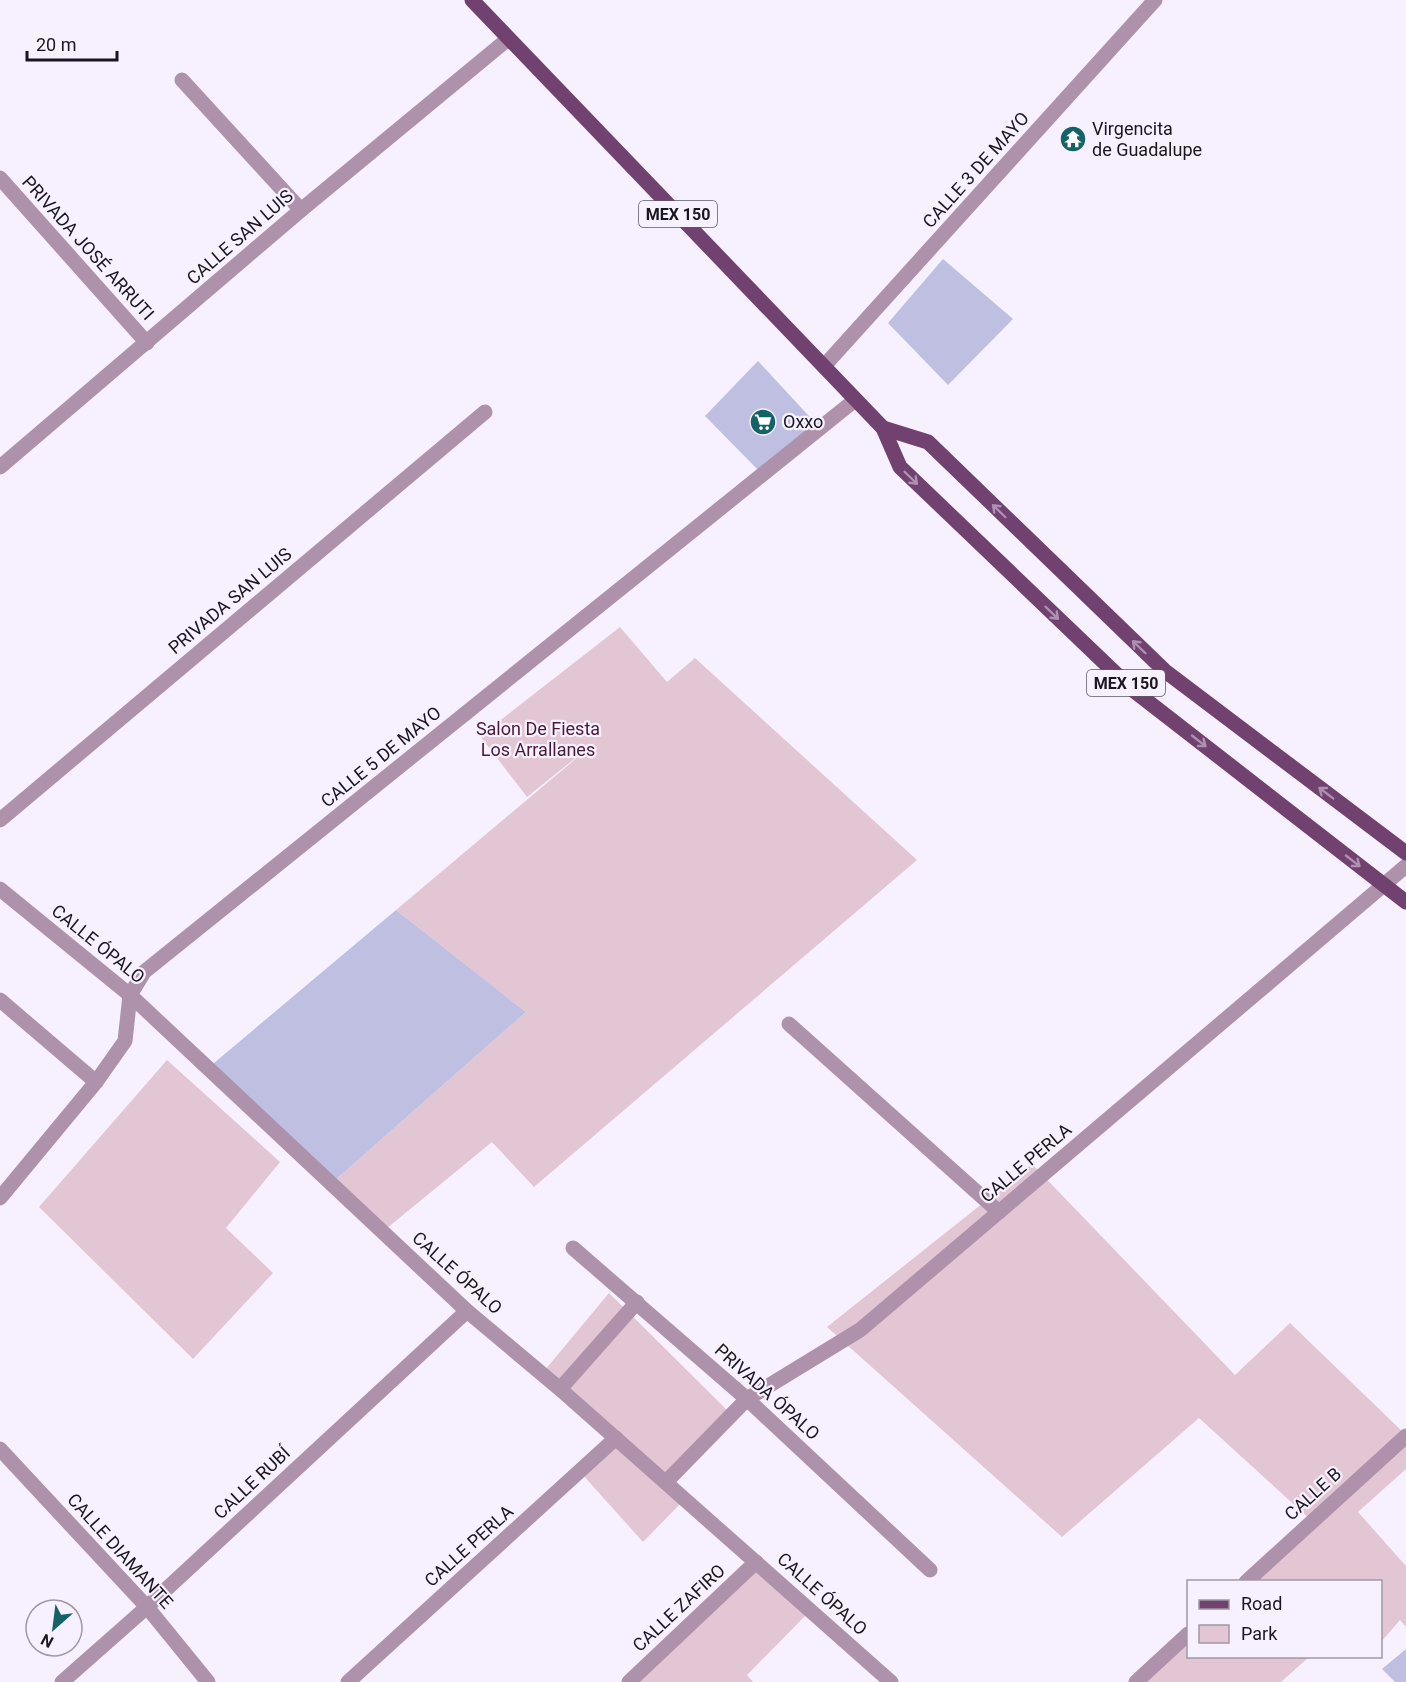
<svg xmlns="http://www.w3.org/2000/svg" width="1406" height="1682" viewBox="0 0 1406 1682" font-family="Roboto,sans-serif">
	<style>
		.green { fill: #e3c6d3 }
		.building { fill: #bebfe1 }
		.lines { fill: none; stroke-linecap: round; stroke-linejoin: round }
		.street { stroke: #ae92ac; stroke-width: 15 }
		.primary { stroke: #714270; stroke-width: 15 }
		.oneway { stroke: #ad91b0 }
		.labels { text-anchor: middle; stroke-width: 4.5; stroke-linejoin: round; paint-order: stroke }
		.shield { fill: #f7f1ff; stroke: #5c5862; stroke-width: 1.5 }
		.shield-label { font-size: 16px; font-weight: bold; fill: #19161e }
		.poi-label { font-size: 18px; fill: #19161e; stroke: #f7f1ff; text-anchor: start }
		.street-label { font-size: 18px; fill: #19161e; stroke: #f7f1ff }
		.park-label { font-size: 18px; fill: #491b34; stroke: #f7f1ff }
	</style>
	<rect width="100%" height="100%" fill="#f7f1ff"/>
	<g class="green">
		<path d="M 620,627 L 667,682 L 695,658 L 917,860 L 534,1187 L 492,1142 L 386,1229 L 333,1182 L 526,1012 L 396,910 L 598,740 L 527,797 L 480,736 Z"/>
		<path d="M 167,1060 L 280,1162 L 226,1228 L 273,1273 L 193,1359 L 39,1207 Z"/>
		<path d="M 1032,1164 L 1235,1375 L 1290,1323 L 1406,1435 L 1406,1469 L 1358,1512 L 1406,1566 L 1406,1627 L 1400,1620 L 1381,1642 L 1380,1582 L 1248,1581 L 1313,1522 L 1199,1418 L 1062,1537 L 827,1327 Z"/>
		<path d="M 609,1293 L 727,1410 L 664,1476 L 545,1370 Z"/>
		<path d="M 616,1442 L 682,1502 L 643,1542 L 582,1474 Z"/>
		<path d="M 755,1569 L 807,1614 L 747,1675 L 753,1682 L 635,1682 Z"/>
		<path d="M 1188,1636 L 1188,1656 L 1309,1657 L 1281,1682 L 1137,1682 Z"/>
	</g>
	<g class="building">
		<path d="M 943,259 L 1013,319 L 948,385 L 888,323 Z"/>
		<path d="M 758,361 L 820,428 L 762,474 L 705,416 Z"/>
		<path d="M 396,910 L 526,1012 L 333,1182 L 208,1068 Z"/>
		<path d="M 1406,1649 L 1406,1682 L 1395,1682 L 1382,1669 Z"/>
	</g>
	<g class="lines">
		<g class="street">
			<path d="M 182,80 L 301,210"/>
			<path d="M 0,178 L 147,343"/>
			<path d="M 825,365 L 1155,0"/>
			<path d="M 0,467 L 301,210 L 508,39"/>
			<path d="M 0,820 L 485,412"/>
			<path d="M 0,889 L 130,995 L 467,1311 L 560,1389 L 891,1682"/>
			<path d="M 0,1000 L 96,1082"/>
			<path d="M 789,1024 L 999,1212"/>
			<path d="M 0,1198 L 96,1082 L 125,1041 L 130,995 L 144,972 L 855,400"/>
			<path d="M 573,1248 L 747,1399 L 930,1570"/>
			<path d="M 560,1389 L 637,1302"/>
			<path d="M 0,1449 L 147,1607 L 208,1682"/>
			<path d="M 666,1482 L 747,1399 L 860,1330 L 1406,866"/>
			<path d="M 1246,1582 L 1406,1436"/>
			<path d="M 62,1682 L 147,1607 L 467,1311"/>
			<path d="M 348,1682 L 616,1438"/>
			<path d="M 629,1682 L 756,1562"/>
			<path d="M 1136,1682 L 1188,1634"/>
		</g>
		<g class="primary">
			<path d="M 472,0 L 883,428 L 900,467 L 1133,690 L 1406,902"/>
			<path d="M 883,428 L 928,442 L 1165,671 L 1406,853"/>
		</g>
	</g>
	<defs><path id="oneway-shaft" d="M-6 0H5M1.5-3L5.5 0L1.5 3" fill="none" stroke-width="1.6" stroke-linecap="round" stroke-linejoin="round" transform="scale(1.5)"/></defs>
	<g class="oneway">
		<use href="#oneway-shaft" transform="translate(911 478) rotate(44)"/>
		<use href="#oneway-shaft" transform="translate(999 511) rotate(-136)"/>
		<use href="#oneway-shaft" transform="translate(1052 613) rotate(44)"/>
		<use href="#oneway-shaft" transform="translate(1139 647) rotate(-136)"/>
		<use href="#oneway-shaft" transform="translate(1199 741) rotate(38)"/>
		<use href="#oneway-shaft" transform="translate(1326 793) rotate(-143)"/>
		<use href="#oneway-shaft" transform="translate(1353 861) rotate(38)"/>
	</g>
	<defs>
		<symbol id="temple-disc" viewBox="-11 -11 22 22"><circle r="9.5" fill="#146366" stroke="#f7f1ff"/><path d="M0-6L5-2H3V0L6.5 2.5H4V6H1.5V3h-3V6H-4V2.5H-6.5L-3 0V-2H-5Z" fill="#fff"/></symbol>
		<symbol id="supermarket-disc" viewBox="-11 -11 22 22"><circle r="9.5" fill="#146366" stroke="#f7f1ff"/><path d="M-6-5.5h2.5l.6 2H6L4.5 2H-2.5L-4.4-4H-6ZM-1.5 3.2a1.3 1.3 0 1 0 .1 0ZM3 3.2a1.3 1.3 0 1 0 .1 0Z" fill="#fff"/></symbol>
	</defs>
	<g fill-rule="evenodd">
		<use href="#temple-disc" x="1058" y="124" width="30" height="30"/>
		<use href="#supermarket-disc" x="748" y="407" width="30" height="30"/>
	</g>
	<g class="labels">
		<g class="shield">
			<rect x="639" y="201" width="78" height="26" rx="4.5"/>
			<rect x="1087" y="670" width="78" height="26" rx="4.5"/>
		</g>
		<g class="shield-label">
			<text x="678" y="220">MEX 150</text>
			<text x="1126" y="689">MEX 150</text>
		</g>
		<g class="poi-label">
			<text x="1092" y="135">Virgencita<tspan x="1092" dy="21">de Guadalupe</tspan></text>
			<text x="783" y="428">Oxxo</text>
		</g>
		<g class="street-label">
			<text transform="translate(976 170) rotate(-48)" y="6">CALLE 3 DE MAYO</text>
			<text transform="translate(240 237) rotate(-41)" y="6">CALLE SAN LUIS</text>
			<text transform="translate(88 248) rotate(48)" y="6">PRIVADA JOSÉ ARRUTI</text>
			<text transform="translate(230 601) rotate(-40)" y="6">PRIVADA SAN LUIS</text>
			<text transform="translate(381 757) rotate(-39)" y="6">CALLE 5 DE MAYO</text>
			<text transform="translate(98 944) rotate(39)" y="6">CALLE ÓPALO</text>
			<text transform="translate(1026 1163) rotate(-40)" y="6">CALLE PERLA</text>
			<text transform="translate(457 1273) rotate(42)" y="6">CALLE ÓPALO</text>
			<text transform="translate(767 1392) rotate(42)" y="6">PRIVADA ÓPALO</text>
			<text transform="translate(252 1483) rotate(-43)" y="6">CALLE RUBÍ</text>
			<text transform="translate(1313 1494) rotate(-42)" y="6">CALLE B</text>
			<text transform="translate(469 1546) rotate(-42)" y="6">CALLE PERLA</text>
			<text transform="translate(120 1551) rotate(48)" y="6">CALLE DIAMANTE</text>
			<text transform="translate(822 1594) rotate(42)" y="6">CALLE ÓPALO</text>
			<text transform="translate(679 1608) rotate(-43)" y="6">CALLE ZAFIRO</text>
		</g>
		<g class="park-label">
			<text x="538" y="735">Salon De Fiesta<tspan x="538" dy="21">Los Arrallanes</tspan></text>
		</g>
	</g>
	<rect x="1187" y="1580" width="195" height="78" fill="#f7f1ff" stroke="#9e99a5" stroke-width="1.5"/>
	<rect x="1199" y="1600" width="30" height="9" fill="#714270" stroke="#9e99a5" stroke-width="1.5"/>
	<text x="1241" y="1610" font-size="18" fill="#19161e">Road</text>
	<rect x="1199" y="1625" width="30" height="18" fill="#e3c6d3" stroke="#9e99a5" stroke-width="1.5"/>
	<text x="1241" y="1640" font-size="18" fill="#19161e">Park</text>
	<g transform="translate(54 1628) rotate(208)"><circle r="28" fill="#f7f1ff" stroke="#9e99a5" stroke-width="1.5"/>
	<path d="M0-4.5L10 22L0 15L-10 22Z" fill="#146366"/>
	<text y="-9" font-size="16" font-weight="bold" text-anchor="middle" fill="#19161e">N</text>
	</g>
	<path d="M27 51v9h90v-9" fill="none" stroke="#19161e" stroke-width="3"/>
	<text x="36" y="51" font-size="18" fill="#19161e" stroke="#f7f1ff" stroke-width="4.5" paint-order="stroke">20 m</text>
</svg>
